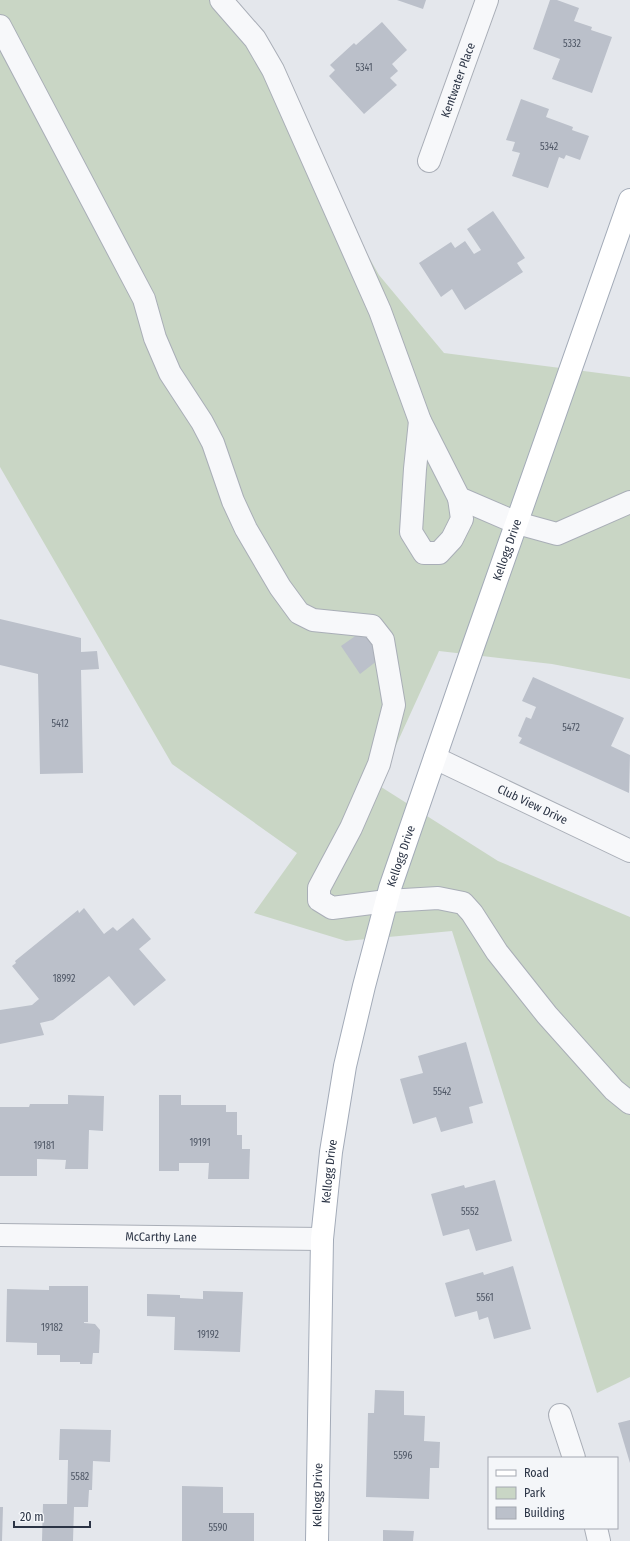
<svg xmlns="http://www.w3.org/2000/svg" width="630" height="1541" viewBox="0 0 630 1541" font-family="'Fira Sans Condensed',sans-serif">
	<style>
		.green { fill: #c9d6c5 }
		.building { fill: #bbc0ca }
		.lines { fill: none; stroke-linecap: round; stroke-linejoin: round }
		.minor-casing { stroke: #a9aeb7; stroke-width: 24 }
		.major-casing { stroke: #a3abb8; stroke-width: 24 }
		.minor { stroke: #f7f8fa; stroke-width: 22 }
		.major { stroke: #fff; stroke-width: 22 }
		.labels { text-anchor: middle; stroke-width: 3; stroke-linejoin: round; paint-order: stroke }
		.number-label { font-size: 10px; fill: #4f5766 }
		.street-label { font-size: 12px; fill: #2b3445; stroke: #f4f6f9 }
	</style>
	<rect width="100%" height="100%" fill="#e4e7ec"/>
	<path class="green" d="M 0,0 L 223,0 L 379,275 L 444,353 L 630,377 L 630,679 L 552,664 L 439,651 L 378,785 L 498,861 L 630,917 L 630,1377 L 597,1393 L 452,931 L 346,941 L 254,913 L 297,853 L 172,764 L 0,467 Z"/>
	<g class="building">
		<path d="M 397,0 L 426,0 L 423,9 Z"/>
		<path d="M 550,0 L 557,0 L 579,8 L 574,21 L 592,27 L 591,30 L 612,37 L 592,93 L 552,79 L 560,59 L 533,49 Z"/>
		<path d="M 382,22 L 407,50 L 392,64 L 398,71 L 390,78 L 397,85 L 364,114 L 329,76 L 335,70 L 330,65 L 354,43 L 356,45 Z"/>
		<path d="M 521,99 L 549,109 L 546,117 L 573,127 L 572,130 L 589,136 L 580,160 L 566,155 L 564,159 L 559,157 L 548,188 L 512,176 L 520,153 L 512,151 L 515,142 L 506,140 Z"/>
		<path d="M 493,211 L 525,258 L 517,263 L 523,272 L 465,310 L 452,289 L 441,297 L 419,263 L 451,242 L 455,248 L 465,241 L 474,254 L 481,250 L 467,229 Z"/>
		<path d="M 0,619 L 81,638 L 81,652 L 97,651 L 99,669 L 81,670 L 83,773 L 40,774 L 38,674 L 0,665 Z"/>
		<path d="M 364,630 L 382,657 L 360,674 L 341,646 Z"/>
		<path d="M 533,677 L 624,718 L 611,746 L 630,755 L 629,793 L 519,743 L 522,738 L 518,736 L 526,717 L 531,719 L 536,707 L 522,701 Z"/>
		<path d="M 84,908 L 104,934 L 113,927 L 117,931 L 133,918 L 151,939 L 139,949 L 166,980 L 134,1006 L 109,976 L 53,1020 L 40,1023 L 44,1035 L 0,1044 L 0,1010 L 32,1005 L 39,999 L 12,966 L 16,963 L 15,961 L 78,910 L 79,913 Z"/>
		<path d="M 466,1042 L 483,1103 L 469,1107 L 473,1123 L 441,1132 L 436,1117 L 413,1124 L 400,1079 L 423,1073 L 418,1056 Z"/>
		<path d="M 68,1095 L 104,1096 L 103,1131 L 89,1130 L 88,1169 L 65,1169 L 66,1160 L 37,1159 L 37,1176 L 0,1176 L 0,1107 L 29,1107 L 30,1104 L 68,1104 Z"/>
		<path d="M 159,1095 L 181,1095 L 181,1105 L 226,1105 L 226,1112 L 237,1112 L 237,1135 L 242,1135 L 242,1149 L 250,1149 L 249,1179 L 208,1179 L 209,1163 L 179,1163 L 179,1171 L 159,1171 Z"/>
		<path d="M 495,1180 L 512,1241 L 476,1251 L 469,1229 L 443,1236 L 431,1194 L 464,1185 L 465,1188 Z"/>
		<path d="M 513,1266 L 531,1329 L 494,1339 L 488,1317 L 479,1320 L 477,1311 L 455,1317 L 445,1283 L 483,1272 L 484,1275 Z"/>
		<path d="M 49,1286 L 88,1286 L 88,1322 L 84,1322 L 84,1323 L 95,1324 L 100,1330 L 99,1353 L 93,1353 L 92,1364 L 80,1364 L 80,1362 L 60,1362 L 60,1355 L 37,1355 L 37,1343 L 6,1342 L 7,1289 L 49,1290 Z"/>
		<path d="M 203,1291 L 243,1292 L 240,1352 L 174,1350 L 175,1317 L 147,1316 L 147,1294 L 180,1295 L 180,1298 L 203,1299 Z"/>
		<path d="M 375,1390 L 404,1391 L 404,1415 L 425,1416 L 424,1441 L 440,1442 L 439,1468 L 430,1468 L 429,1499 L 366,1497 L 368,1413 L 374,1413 Z"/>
		<path d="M 630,1420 L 630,1463 L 618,1423 Z"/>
		<path d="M 60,1429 L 111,1430 L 110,1462 L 93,1461 L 92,1490 L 89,1490 L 88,1507 L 74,1507 L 73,1541 L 42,1541 L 43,1504 L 67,1504 L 68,1460 L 59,1460 Z"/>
		<path d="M 182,1486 L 223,1487 L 223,1513 L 254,1513 L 254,1541 L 182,1541 Z"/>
		<path d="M 0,1507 L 3,1507 L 2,1541 L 0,1541 Z"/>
		<path d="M 383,1530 L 414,1531 L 413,1541 L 383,1541 Z"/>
	</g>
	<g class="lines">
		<defs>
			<g id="minor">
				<path d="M 221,0 L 255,39 L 273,70 L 380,311 L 420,421 L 459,498 L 517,523 L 557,534 L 630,502"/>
				<path d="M 0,26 L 144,299 L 155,338 L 170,373 L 202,422 L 213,443 L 233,501 L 246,529 L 280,587 L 299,613 L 313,620 L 372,626 L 383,640 L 394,705 L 379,764 L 351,828 L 319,888 L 319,900 L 332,908 L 387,901 L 438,898 L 463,903 L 472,913 L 497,952 L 547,1015 L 614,1090 L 630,1103"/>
				<path id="s1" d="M 429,161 L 487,0"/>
				<path d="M 420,421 L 415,469 L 411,532 L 424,553 L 439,553 L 452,539 L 462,519 L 459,498"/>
				<path id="s2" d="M 435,758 L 630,851"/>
				<path id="s3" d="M 0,1235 L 322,1239"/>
				<path d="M 560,1415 L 574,1458"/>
				<path d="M 596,1528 L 599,1541"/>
			</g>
			<g id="major">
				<path id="s4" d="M 317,1541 L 322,1239 L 331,1152 L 345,1066 L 364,986 L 390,888 L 474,644 L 630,200"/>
			</g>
		</defs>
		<use href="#minor" class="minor-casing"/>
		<use href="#major" class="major-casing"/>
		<use href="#minor" class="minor"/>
		<use href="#major" class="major"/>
	</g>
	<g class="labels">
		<g class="number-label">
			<text x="572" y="47">5332</text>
			<text x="364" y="71">5341</text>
			<text x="549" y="150">5342</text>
			<text x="60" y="727">5412</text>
			<text x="571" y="731">5472</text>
			<text x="64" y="982">18992</text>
			<text x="442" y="1095">5542</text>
			<text x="200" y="1146">19191</text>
			<text x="44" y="1149">19181</text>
			<text x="470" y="1215">5552</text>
			<text x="485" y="1301">5561</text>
			<text x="52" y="1331">19182</text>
			<text x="208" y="1338">19192</text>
			<text x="403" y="1459">5596</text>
			<text x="80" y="1480">5582</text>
			<text x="218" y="1531">5590</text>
		</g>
		<g class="street-label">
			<text dy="4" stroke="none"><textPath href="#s1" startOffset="86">Kentwater Place</textPath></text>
			<text dy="4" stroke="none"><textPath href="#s4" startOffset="1018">Kellogg Drive</textPath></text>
			<text dy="4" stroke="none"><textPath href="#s2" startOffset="108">Club View Drive</textPath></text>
			<text dy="4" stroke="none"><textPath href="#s4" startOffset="694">Kellogg Drive</textPath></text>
			<text dy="4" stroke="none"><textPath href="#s4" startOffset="370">Kellogg Drive</textPath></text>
			<text dy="4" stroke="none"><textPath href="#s3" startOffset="161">McCarthy Lane</textPath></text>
			<text dy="4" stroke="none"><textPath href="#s4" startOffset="46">Kellogg Drive</textPath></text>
		</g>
	</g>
	<rect x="488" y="1457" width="130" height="72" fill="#f4f6f9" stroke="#a4a8b1"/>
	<rect x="496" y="1470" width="20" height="6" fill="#ffffff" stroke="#a4a8b1"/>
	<text x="524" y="1477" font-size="12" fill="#2b3445">Road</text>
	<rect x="496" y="1487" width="20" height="12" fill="#c9d6c5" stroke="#a4a8b1"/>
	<text x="524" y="1497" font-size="12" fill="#2b3445">Park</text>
	<rect x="496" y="1507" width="20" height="12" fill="#bbc0ca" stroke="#a4a8b1"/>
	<text x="524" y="1517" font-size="12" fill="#2b3445">Building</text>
	<path d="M14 1521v6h76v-6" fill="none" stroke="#2b3445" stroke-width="2"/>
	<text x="20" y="1521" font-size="12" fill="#2b3445" stroke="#f4f6f9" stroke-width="3" paint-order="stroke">20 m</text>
</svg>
